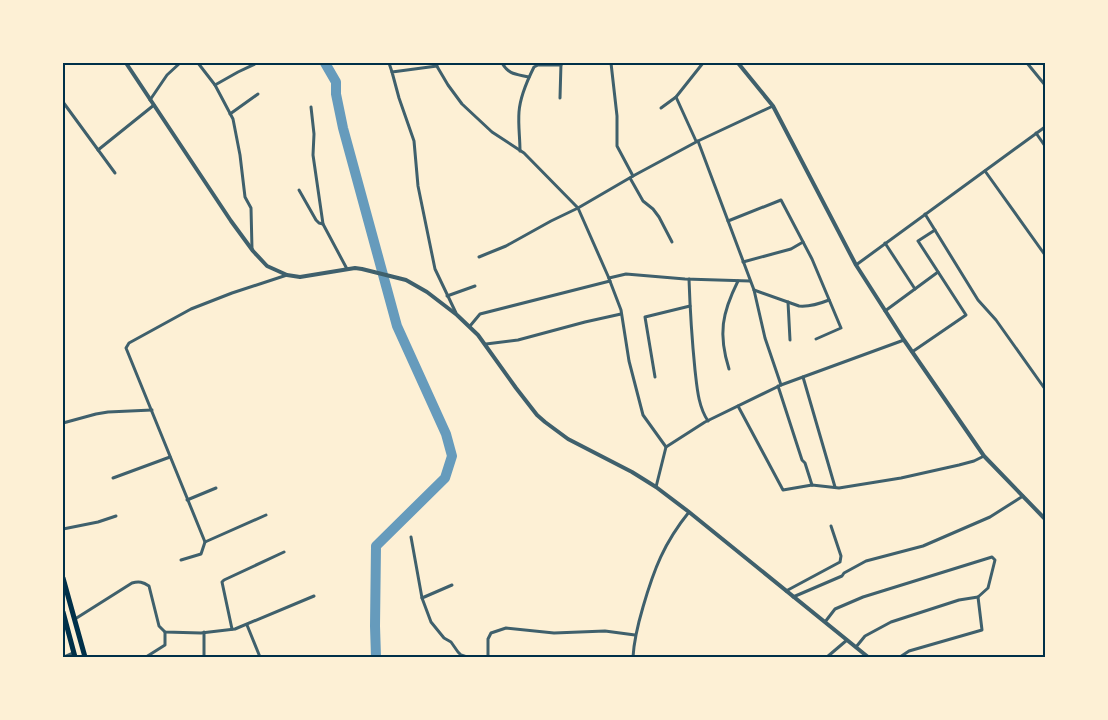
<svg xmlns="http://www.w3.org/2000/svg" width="1108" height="720" viewBox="0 0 1108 720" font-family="Figtree,sans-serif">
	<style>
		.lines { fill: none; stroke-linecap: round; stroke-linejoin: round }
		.river { stroke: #669bbc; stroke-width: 10 }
		.minor { stroke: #3f606c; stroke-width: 3 }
		.tertiary { stroke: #3f606c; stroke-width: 4 }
		.trunk { stroke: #003049; stroke-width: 5 }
		.neatline { fill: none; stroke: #003049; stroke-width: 2 }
	</style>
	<rect width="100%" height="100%" fill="#fdf0d5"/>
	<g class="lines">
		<path class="river" d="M 325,63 L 336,82 L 336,94 L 343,128 L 397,326 L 446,434 L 452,456 L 445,478 L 376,546 L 375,626 L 376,657"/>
		<g class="minor">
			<path d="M 198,63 L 215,85 L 233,119 L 240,155 L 245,197 L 251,208 L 252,249"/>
			<path d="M 389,63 L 392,72"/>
			<path d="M 435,63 L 448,85 L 462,104 L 492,132 L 524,153 L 578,208 L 608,276 L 621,310 L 629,361 L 643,415 L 666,447"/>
			<path d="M 502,63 C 509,75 516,74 529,77"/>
			<path d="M 611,63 L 617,116 L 617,146 L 633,176"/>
			<path d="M 1027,63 L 1045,85"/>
			<path d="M 437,66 L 392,72 L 399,98 L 414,141 L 418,186 L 435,269 L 456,313"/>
			<path d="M 215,85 L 238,72 L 257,63"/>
			<path d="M 676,97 L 696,141"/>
			<path d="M 560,98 L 561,63"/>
			<path d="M 150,100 L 167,75 L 180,63"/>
			<path d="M 63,102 L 115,173"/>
			<path d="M 311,107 L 314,134 L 313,155 L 323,224 L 347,269"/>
			<path d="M 661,108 L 676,97 L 703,63"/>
			<path d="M 230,114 L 258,94"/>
			<path d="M 1036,133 L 1045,146"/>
			<path d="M 698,141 L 754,290 L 765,338 L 781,385"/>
			<path d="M 98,150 L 154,105"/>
			<path d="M 520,151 C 520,138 518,125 519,112 C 520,97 527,81 534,67 L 538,65 L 561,65"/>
			<path d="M 985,171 L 1045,255"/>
			<path d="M 630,178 L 643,201 L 653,209 L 659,217 L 672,242"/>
			<path d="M 299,190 L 316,220 L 319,223 L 323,224"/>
			<path d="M 925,214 L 978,300 L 996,320 L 1045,389"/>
			<path d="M 728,221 L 781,200 L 812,259 L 841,328 L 816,339"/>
			<path d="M 885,243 L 915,289"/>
			<path d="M 479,257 L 506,246 L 551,221 L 578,208 L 633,176 L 698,141 L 773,106"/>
			<path d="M 743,262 L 791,249 L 803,242"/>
			<path d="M 856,265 L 1045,127"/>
			<path d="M 609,278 L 626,274 L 685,279 L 750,281"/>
			<path d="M 689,279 C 690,309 692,340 695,370 C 697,387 698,406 708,421"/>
			<path d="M 754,290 L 799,306 C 810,307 819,304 829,300"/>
			<path d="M 447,296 L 475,286"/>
			<path d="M 788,302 L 790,340"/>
			<path d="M 885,311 L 938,272"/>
			<path d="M 470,326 L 480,314 L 610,281"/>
			<path d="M 486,344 L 518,340 L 585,322 L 621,314"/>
			<path d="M 912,352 L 966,315 L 918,241 L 935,230"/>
			<path d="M 729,369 C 718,334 722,313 738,281"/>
			<path d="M 655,377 L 645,317 L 690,306"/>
			<path d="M 803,377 L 835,487"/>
			<path d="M 778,386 L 802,460 L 805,463 L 812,485"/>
			<path d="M 738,406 L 783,490 L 812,485 L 839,488 L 901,478 L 959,465 L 974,461 L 984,456"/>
			<path d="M 63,423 L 96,414 L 108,412 L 152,410"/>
			<path d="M 113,478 L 170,457"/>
			<path d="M 656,487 L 666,447 L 705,422 L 781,385 L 904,340"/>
			<path d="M 187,500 L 216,488"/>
			<path d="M 266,515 L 205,542 L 126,348 L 129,343 L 191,309 L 232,293 L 287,275"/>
			<path d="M 63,529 L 98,522 L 116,516"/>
			<path d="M 411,537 L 422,598 L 431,622 L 444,638 L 451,642 L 458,652 L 461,655 L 467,657"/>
			<path d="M 181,560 L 201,554 L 205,542"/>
			<path d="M 786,591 L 840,562 L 841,556 L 831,526"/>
			<path d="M 793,597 L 842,576 L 844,573 L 866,561 L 923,546 L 990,517 L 1023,496"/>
			<path d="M 422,598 L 452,585"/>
			<path d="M 75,619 L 132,583 C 139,581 143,582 149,586 L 159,626 L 165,632 L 201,633 L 235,629 L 314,596"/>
			<path d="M 825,622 L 835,609 L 863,597 L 992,557 L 995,560 L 988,588 L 978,597 L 982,630 L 909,651 L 900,657"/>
			<path d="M 247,625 L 260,657"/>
			<path d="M 232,629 L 222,582 L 224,580 L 284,552"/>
			<path d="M 204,632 L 204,657"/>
			<path d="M 856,647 L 865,636 L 891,622 L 959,600 L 978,597"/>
			<path d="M 146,657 L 165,645 L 165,632"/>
			<path d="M 488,657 L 488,639 L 491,633 L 506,628 L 554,633 L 605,631 L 635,635"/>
			<path d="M 633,657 C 634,640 638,624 643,607 C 654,569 664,543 689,512"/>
			<path d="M 827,657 L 847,640"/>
		</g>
		<g class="tertiary">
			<path d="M 126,63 L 231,221 L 253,251 L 267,266 L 287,275 L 300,277 L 355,268 L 362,269 L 406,280 L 427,292 L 457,315 L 478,335 L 516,388 L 537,415 L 545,422 L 568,439 L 632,472 L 656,487 L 689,512 L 868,657"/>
			<path d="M 738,63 L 773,106 L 856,265 L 904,340 L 984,456 L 1045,519"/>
			<path d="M 65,657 L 74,653"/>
		</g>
		<g class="trunk">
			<path d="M 63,578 L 85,657"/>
			<path d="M 63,612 L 75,657"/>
		</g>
	</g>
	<rect width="1108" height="720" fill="none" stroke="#fdf0d5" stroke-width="129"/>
	<rect x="64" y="64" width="980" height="592" class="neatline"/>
</svg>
